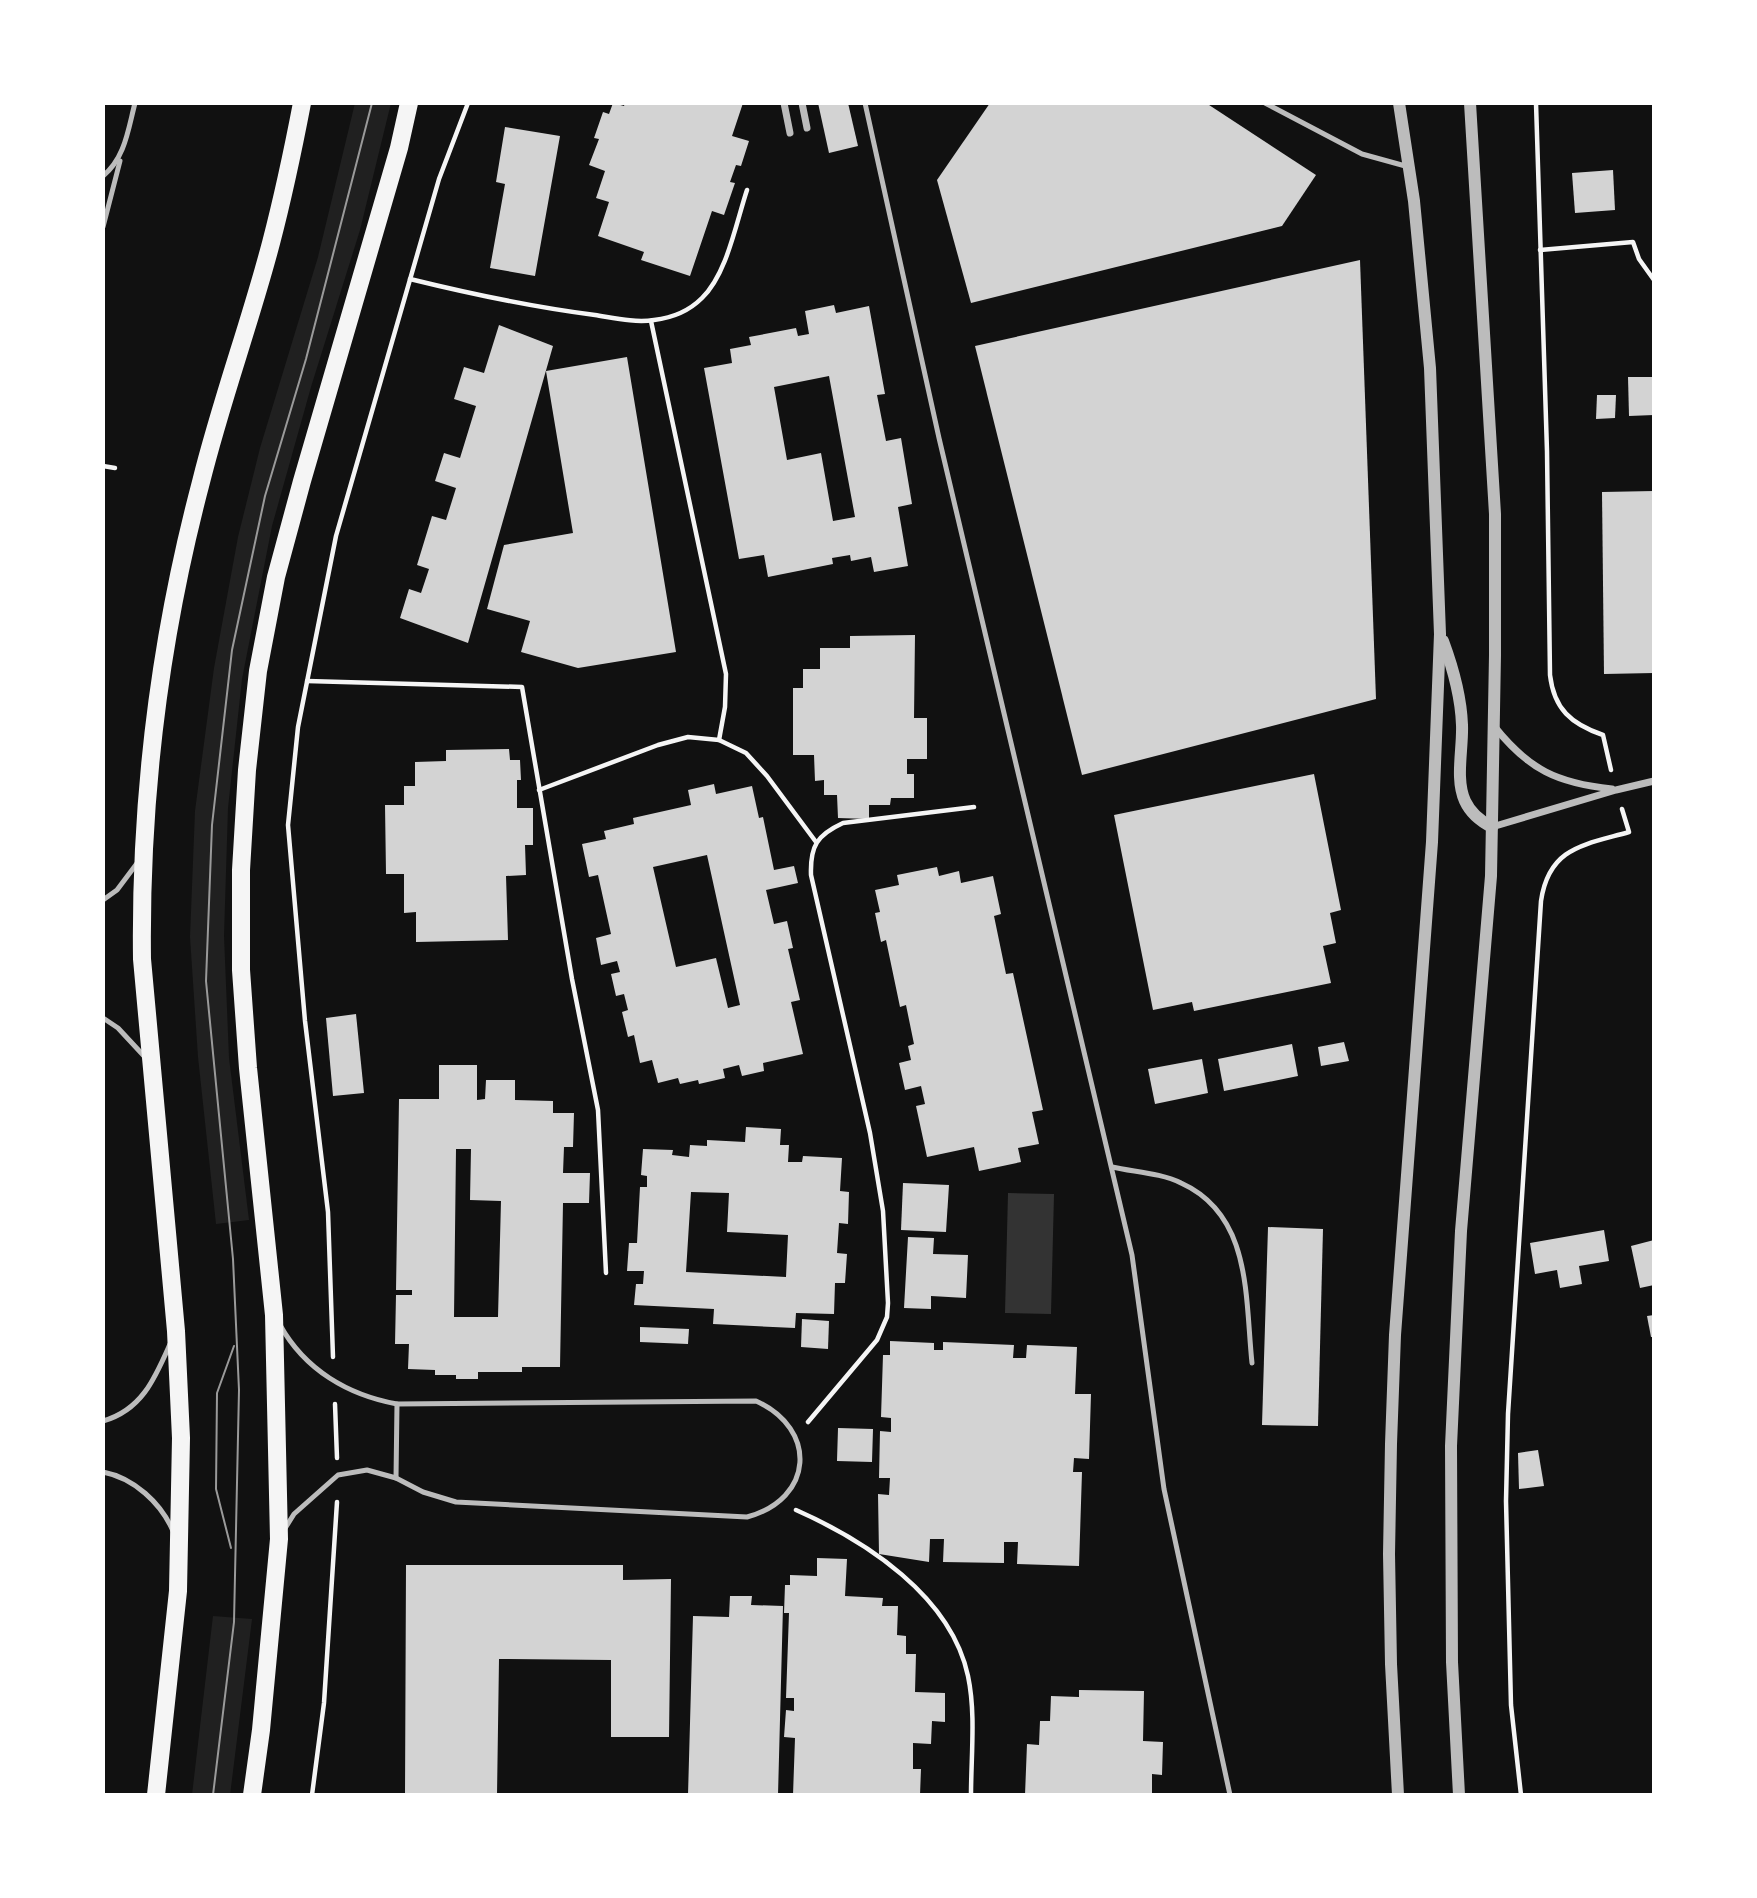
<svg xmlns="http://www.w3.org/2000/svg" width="1757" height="1898" viewBox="0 0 1757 1898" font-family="'Space Grotesk',sans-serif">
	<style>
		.green { fill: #202020 }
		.water { fill: #333 }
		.building { fill: #d3d3d3; fill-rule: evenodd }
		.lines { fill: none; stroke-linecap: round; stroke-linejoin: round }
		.path { stroke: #f5f5f5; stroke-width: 4.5 }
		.service { stroke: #bcbcbc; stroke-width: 5 }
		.minor { stroke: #bcbcbc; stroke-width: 7 }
		.tertiary { stroke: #bcbcbc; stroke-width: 12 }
		.primary { stroke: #f5f5f5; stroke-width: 18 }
		.tram { stroke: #9a9a9a; stroke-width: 2 }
	</style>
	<rect width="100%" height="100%" fill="#111"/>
	<g class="green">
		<path d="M 355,103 L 391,103 L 360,230 L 311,387 L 272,526 L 242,679 L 228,808 L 224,936 L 229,1058 L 249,1220 L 216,1224 L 198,1057 L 190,937 L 195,811 L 214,668 L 238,537 L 260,448 L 318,257 Z"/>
		<path d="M 213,1616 L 252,1619 L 230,1795 L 192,1795 Z"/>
	</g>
	<path class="water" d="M 1008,1193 L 1054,1194 L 1051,1314 L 1005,1313 Z"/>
	<g class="building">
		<path d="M 613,103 L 624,106 L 625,103 L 743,103 L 732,136 L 749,141 L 741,166 L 736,165 L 730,182 L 735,183 L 724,215 L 712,211 L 690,276 L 641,260 L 644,252 L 598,236 L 609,202 L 596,198 L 605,171 L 589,165 L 599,139 L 594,138 L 603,112 L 609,114 Z"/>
		<path d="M 818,103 L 848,103 L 858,146 L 829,153 Z"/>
		<path d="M 990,103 L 1206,103 L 1316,175 L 1282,226 L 971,303 L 937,180 Z"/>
		<path d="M 505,127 L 560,136 L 535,276 L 490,268 L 505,184 L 496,182 Z"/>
		<path d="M 1613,170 L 1615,210 L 1575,213 L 1572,173 Z"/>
		<path d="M 1360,260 L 1376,699 L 1082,775 L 975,346 Z"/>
		<path d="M 834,305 L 836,313 L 869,306 L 885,394 L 877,395 L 886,441 L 901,438 L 912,504 L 898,507 L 908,566 L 874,572 L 871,557 L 851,561 L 850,555 L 832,558 L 833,564 L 768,577 L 764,555 L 739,559 L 704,368 L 732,363 L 730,349 L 751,345 L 749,337 L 796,328 L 798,336 L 809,334 L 805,311 ZM 829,376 L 855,517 L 833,521 L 821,453 L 787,460 L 774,387 Z"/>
		<path d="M 499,325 L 553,346 L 468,643 L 400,618 L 409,589 L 421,593 L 429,569 L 417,565 L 432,516 L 446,520 L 456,488 L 435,481 L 444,453 L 460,458 L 476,406 L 454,399 L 464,367 L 484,373 Z"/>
		<path d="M 627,357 L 676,652 L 578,668 L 521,652 L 530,621 L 487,609 L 504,545 L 573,533 L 546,371 Z"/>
		<path d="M 1628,377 L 1654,377 L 1654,415 L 1629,416 Z"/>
		<path d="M 1597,395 L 1616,395 L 1615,418 L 1596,419 Z"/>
		<path d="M 1654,491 L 1654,673 L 1604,674 L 1602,492 Z"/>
		<path d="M 915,635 L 914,718 L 927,718 L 927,759 L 907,759 L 907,774 L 914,774 L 914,798 L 891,798 L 890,805 L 869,805 L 869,819 L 838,818 L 837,795 L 824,795 L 824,780 L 815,781 L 814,755 L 793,755 L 793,688 L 803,688 L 803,669 L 820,669 L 820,648 L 850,648 L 850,636 Z"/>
		<path d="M 509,749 L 510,760 L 520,760 L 521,780 L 517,780 L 517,808 L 533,808 L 533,845 L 525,845 L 526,875 L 506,876 L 508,940 L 416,942 L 416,912 L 404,913 L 404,874 L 386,874 L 385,805 L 404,805 L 404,786 L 415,786 L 415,762 L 446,761 L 446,750 Z"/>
		<path d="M 1314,774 L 1341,910 L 1330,913 L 1336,943 L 1323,946 L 1331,983 L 1194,1011 L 1192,1002 L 1153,1010 L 1114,815 Z"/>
		<path d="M 714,784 L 716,794 L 752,786 L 759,818 L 763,817 L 774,870 L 794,866 L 798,883 L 766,890 L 774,924 L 787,921 L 793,948 L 788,949 L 800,1000 L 791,1002 L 803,1054 L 763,1063 L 764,1071 L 742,1076 L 739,1065 L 723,1069 L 725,1078 L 699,1084 L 698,1080 L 680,1084 L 678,1078 L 658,1083 L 652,1060 L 640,1063 L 634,1035 L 628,1037 L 622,1012 L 628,1010 L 624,994 L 616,996 L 611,974 L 620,972 L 617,961 L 601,965 L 596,938 L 611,934 L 598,875 L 589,877 L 582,844 L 606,839 L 604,831 L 634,824 L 633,818 L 691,805 L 688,790 ZM 707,855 L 740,1005 L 728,1008 L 716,958 L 676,967 L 653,867 Z"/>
		<path d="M 937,867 L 939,876 L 959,871 L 961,883 L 993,876 L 1001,914 L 994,916 L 1006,974 L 1013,973 L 1043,1110 L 1032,1112 L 1039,1144 L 1018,1148 L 1021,1162 L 979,1171 L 974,1147 L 927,1157 L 916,1106 L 925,1104 L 921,1086 L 905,1090 L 899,1063 L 911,1060 L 908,1046 L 914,1044 L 906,1005 L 900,1007 L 886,940 L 881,942 L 875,913 L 880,912 L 875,890 L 899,885 L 897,875 Z"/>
		<path d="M 356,1014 L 364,1093 L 333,1096 L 326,1018 Z"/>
		<path d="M 1344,1042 L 1349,1061 L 1321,1066 L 1318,1047 Z"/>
		<path d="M 1292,1044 L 1298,1076 L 1224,1091 L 1218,1059 Z"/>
		<path d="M 1202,1059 L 1208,1093 L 1155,1104 L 1148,1069 Z"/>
		<path d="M 439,1065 L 477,1065 L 477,1100 L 485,1099 L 486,1080 L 515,1080 L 515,1100 L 553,1101 L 553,1113 L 574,1113 L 573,1147 L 564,1147 L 563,1173 L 590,1173 L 589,1203 L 563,1203 L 560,1367 L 522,1367 L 522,1372 L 478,1372 L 478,1379 L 456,1379 L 456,1375 L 435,1375 L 435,1370 L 408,1369 L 409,1344 L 395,1344 L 396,1295 L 412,1295 L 412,1290 L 396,1290 L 399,1099 L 439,1099 ZM 456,1149 L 471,1149 L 470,1200 L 501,1201 L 498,1317 L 454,1317 Z"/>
		<path d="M 746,1127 L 781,1129 L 780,1145 L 789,1145 L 788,1162 L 802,1162 L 803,1156 L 842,1158 L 840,1191 L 849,1192 L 848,1224 L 839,1223 L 837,1253 L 847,1254 L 845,1283 L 835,1283 L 834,1314 L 796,1313 L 795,1328 L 713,1324 L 714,1309 L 634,1305 L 636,1284 L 643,1284 L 644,1271 L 627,1271 L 629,1243 L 637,1243 L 640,1187 L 647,1187 L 647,1176 L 641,1175 L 643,1149 L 673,1150 L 672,1155 L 689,1157 L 690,1145 L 707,1146 L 707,1140 L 745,1142 ZM 691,1192 L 729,1193 L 727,1232 L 788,1235 L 786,1277 L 686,1272 Z"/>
		<path d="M 903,1183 L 949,1185 L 946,1232 L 901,1230 Z"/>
		<path d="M 1268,1227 L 1323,1229 L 1318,1426 L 1262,1425 Z"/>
		<path d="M 1604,1230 L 1609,1261 L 1579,1266 L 1582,1284 L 1560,1288 L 1557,1270 L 1535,1274 L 1530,1243 Z"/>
		<path d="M 908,1237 L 934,1238 L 933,1254 L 968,1255 L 966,1298 L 931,1296 L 931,1309 L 904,1308 Z"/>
		<path d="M 1654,1240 L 1654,1285 L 1640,1288 L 1631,1246 Z"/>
		<path d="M 1654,1315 L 1654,1337 L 1651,1337 L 1647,1316 Z"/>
		<path d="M 802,1319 L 829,1321 L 828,1349 L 801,1347 Z"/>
		<path d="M 640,1327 L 689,1329 L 688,1344 L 640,1342 Z"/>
		<path d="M 890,1341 L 934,1343 L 934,1350 L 943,1350 L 943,1342 L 1014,1345 L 1013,1358 L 1026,1358 L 1027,1345 L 1077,1347 L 1075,1394 L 1091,1394 L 1089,1459 L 1074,1458 L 1073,1472 L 1082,1472 L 1079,1566 L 1017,1564 L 1018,1542 L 1004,1542 L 1004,1563 L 943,1562 L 944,1539 L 930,1539 L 929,1562 L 879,1554 L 878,1494 L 889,1495 L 890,1478 L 879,1478 L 880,1431 L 891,1432 L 891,1418 L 881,1417 L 883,1355 L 890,1355 Z"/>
		<path d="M 838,1428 L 873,1429 L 872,1462 L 837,1461 Z"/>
		<path d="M 1538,1450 L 1544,1486 L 1519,1489 L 1518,1453 Z"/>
		<path d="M 817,1558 L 847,1559 L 845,1596 L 883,1598 L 882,1606 L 898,1606 L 897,1635 L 906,1636 L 906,1654 L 916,1654 L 915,1692 L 945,1693 L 945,1722 L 932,1721 L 931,1744 L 913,1743 L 913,1769 L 921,1769 L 920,1795 L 793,1795 L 795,1738 L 784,1737 L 786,1710 L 794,1711 L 794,1698 L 786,1698 L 789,1613 L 784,1613 L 785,1585 L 790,1585 L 790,1575 L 817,1576 Z"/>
		<path d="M 406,1565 L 623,1565 L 623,1580 L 671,1579 L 669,1737 L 611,1737 L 611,1660 L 499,1659 L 497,1795 L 405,1795 Z"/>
		<path d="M 730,1596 L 752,1596 L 751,1605 L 783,1606 L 778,1795 L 688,1795 L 693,1616 L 729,1617 Z"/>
		<path d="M 1079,1690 L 1144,1691 L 1143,1741 L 1163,1742 L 1162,1775 L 1152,1774 L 1152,1795 L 1025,1795 L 1027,1744 L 1039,1745 L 1040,1721 L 1050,1721 L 1051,1696 L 1079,1697 Z"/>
	</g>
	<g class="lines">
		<g class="path">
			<path d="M 1536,103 L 1547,451 L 1550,675 C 1554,709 1571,724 1603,735 L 1611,770"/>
			<path d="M 1540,250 L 1633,242 L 1639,259 L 1654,280"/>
			<path d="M 410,279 C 471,294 532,307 595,315 C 614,318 635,323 654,320 C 671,318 689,311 702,298 C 727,274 736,223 747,190"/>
			<path d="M 651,321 L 726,674 L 725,707 L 719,740"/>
			<path d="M 103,466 L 115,468"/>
			<path d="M 307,681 L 522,687 L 572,979 L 598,1110 L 606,1273"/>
			<path d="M 539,790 L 658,745 L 688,737 L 719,740 L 746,753 L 767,776 L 816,842"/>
			<path d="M 333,1357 L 328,1212 L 305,1021 L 288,825 L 298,727 L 336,536 L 439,179 L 468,103"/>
			<path d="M 335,1404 L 337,1458"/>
			<path d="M 808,1422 L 877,1340 L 887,1317 L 888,1303 L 883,1211 L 870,1133 L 811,875 C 810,846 817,835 843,823 L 974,807"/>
			<path d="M 796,1510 C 866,1541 951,1596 968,1676 C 976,1714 971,1756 971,1795"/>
			<path d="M 312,1795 L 324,1703 L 337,1502"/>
			<path d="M 1521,1795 L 1511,1705 L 1506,1501 L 1508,1414 L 1541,901 C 1549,847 1584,845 1629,832 L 1622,809"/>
		</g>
		<g class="service">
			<path d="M 865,103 L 939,438 L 1132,1255 L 1164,1489 L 1230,1795"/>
			<path d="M 1265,103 L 1362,154 L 1409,167"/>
			<path d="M 103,176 C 125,158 128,130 135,103"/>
			<path d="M 103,227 L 120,161"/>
			<path d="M 103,900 L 117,890 L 138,862"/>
			<path d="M 103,1018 L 118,1028 L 144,1056"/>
			<path d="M 1112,1167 C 1134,1172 1161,1173 1181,1183 C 1252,1215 1245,1297 1252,1363"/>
			<path d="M 280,1325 C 305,1370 348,1395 397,1404 L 756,1401 C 818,1429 814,1499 747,1517 L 456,1502 L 423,1492 L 396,1478 L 367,1470 L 338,1475 L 294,1514 L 284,1530"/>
			<path d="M 103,1421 C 142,1410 155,1378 170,1344"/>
			<path d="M 103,1472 C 134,1478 161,1503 173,1531"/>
			<path d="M 396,1478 L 397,1404"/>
		</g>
		<g class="minor">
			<path d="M 784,103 L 790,133"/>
			<path d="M 802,103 L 807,128"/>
			<path d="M 1494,726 C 1529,770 1557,783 1612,789"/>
			<path d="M 1492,827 L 1616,790 L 1654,781"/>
		</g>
		<g class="tertiary">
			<path d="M 1443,641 C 1453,668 1461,696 1462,725 C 1463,749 1455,779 1465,801 C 1471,814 1480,821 1492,827"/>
			<path d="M 1398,1795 L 1391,1664 L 1389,1554 L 1391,1444 L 1395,1335 L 1432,842 L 1440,634 L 1430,368 L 1414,201 L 1399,103"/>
			<path d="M 1459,1795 L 1452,1662 L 1451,1446 L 1461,1231 L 1491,876 L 1495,655 L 1495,514 L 1470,103"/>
		</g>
		<g class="primary">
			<path d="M 156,1795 L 178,1591 L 181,1438 L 176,1331 L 142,959 C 140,799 160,637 201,482 C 221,401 250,323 271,243 C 283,197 293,150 302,103"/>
			<path d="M 252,1795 L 261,1730 L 279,1539 L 274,1315 L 248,1068 L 241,970 L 241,870 L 247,770 L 258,671 L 276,577 L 302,481 L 399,148 L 409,103"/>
		</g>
		<g class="tram">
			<path d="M 231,1548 L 216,1489 L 217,1393 L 234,1346"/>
			<path d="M 213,1795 L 234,1622 L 239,1390 L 233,1259 L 206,981 L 212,825 L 232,650 L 265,496 L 306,359 L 372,103"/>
		</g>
	</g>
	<rect width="1757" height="1898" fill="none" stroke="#ffffff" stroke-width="210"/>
</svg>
